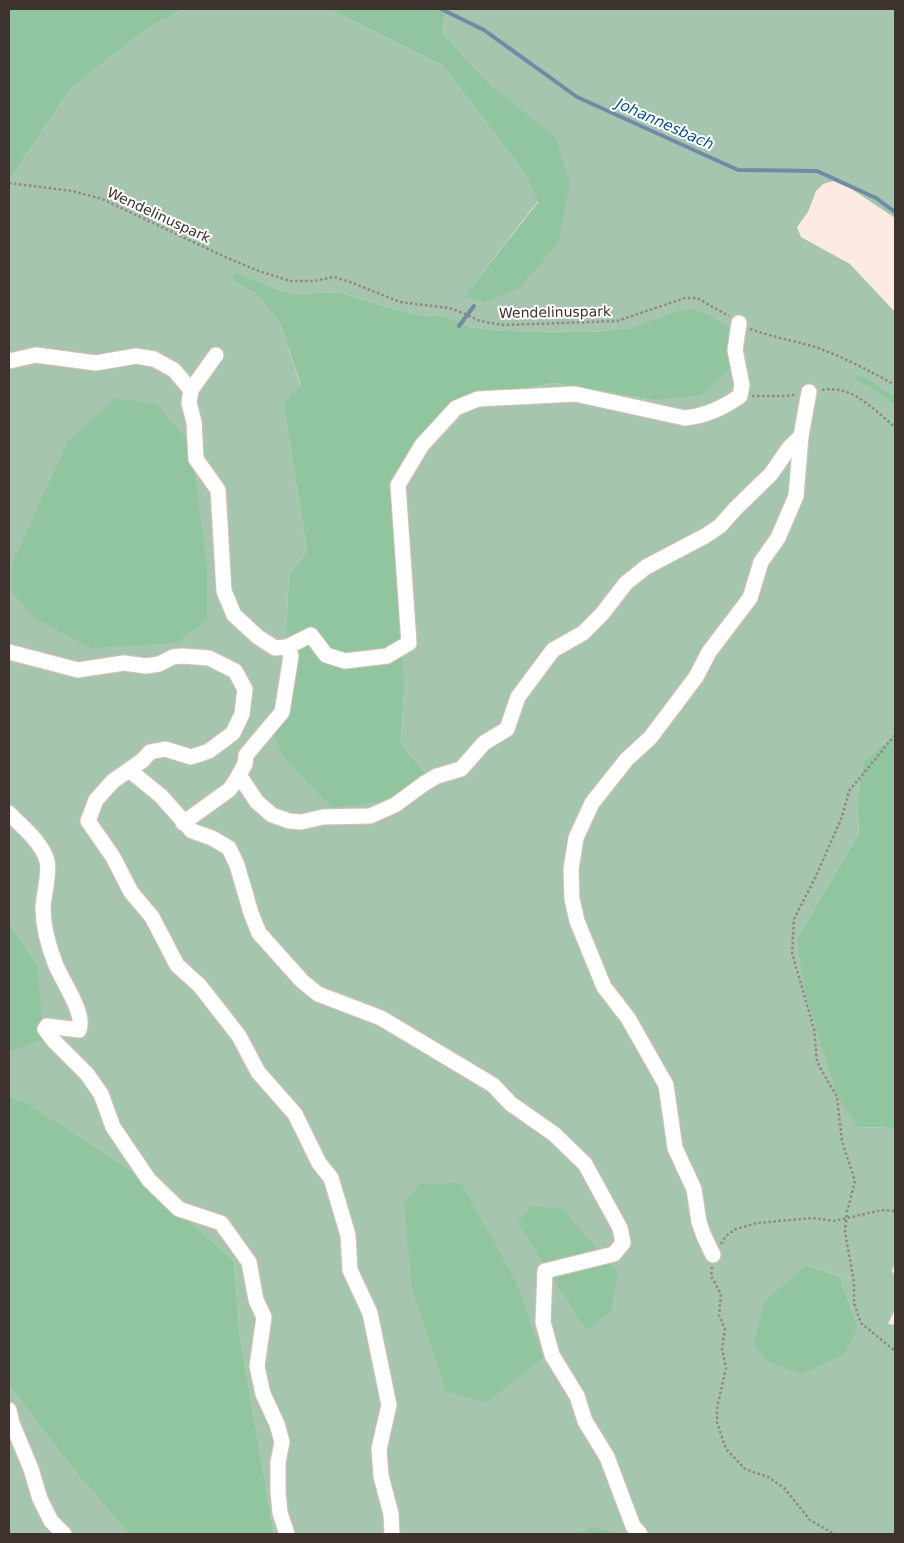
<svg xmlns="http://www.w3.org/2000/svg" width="904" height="1543" viewBox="0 0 904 1543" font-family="'DejaVu Sans',sans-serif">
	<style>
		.green { fill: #a6c5ae; fill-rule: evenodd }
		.forest { fill: #90c59f }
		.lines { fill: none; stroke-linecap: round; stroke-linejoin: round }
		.stream { stroke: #6f8ba7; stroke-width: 4 }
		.minor-casing { stroke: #ddbfb4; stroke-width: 17 }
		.path { stroke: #948680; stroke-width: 2.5; stroke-dasharray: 2.5 2.5; stroke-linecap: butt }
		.minor { stroke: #fff; stroke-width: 15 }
		.labels { text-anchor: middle; stroke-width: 4; stroke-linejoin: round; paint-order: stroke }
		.street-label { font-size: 14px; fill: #3d322d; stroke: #fff }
		.water-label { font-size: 15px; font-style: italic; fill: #095084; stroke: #fff }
	</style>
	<rect width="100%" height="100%" fill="#fdeae3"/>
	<g class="green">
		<path d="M 184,9 L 329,9 L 443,66 L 526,175 L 538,201 L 470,289 L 558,244 L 495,89 L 442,33 L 445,9 L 895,9 L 895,218 L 850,188 L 833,181 L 823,184 L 816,191 L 808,212 L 797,227 L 801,237 L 850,264 L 895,312 L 895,396 L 866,377 L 855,379 L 895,405 L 895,734 L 863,761 L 857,800 L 859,833 L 797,938 L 857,1127 L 895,1128 L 895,1262 L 892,1271 L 895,1277 L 895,1309 L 888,1324 L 895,1325 L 895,1534 L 617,1534 L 592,1526 L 578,1534 L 274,1534 L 240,1336 L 234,1261 L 140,1176 L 26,1102 L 9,1096 L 9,1050 L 11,1051 L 37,965 L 9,921 L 9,180 L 70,89 L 148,28 ZM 231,279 L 271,287 L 295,294 L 340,292 L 383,306 L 418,315 L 445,316 L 470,327 L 500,331 L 592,332 L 632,328 L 676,311 L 652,400 L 553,383 L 483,397 L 427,447 L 403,488 L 404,691 L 401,744 L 427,774 L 283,685 L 289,575 L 307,551 L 283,403 L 301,386 L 280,323 L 256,294 ZM 807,1265 L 840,1277 L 858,1328 Z"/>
		<path d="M 9,1385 L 72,1468 L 129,1534 L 9,1534 Z"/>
	</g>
	<g class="forest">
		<path d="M 9,9 L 184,9 L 148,28 L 70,89 L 9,180 Z"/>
		<path d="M 329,9 L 445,9 L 442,33 L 495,89 L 556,138 L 570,183 L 558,244 L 519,288 L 485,302 L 466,298 L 470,289 L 538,202 L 526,175 L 443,66 Z"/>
		<path d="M 236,273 L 271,287 L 295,294 L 340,292 L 383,306 L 418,315 L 445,316 L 470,327 L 500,331 L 592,332 L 631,328 L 676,311 L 692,309 L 709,315 L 732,330 L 729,370 L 701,395 L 652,400 L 553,383 L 483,397 L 427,447 L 403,488 L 404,691 L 401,744 L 427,774 L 398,799 L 332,808 L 282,755 L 268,716 L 283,685 L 289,575 L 307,551 L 283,403 L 301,385 L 280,323 L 256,294 L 231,279 Z"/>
		<path d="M 857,376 L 866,377 L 895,396 L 895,405 L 855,379 Z"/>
		<path d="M 116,398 L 157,405 L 191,444 L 207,568 L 207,620 L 176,643 L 90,648 L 35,618 L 12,592 L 12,564 L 68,441 Z"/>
		<path d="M 895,734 L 895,1128 L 857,1127 L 836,1092 L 804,988 L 797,938 L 859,833 L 857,800 L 863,761 Z"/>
		<path d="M 9,921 L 37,965 L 44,1039 L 11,1051 L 9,1050 Z"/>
		<path d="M 9,1096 L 26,1102 L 140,1176 L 234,1261 L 240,1336 L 274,1534 L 129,1534 L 72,1468 L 9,1385 Z"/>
		<path d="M 461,1183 L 516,1282 L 543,1358 L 486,1403 L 446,1391 L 412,1287 L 404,1203 L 420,1184 Z"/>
		<path d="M 531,1206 L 562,1209 L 618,1272 L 611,1311 L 586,1330 L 518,1223 Z"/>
		<path d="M 807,1265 L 840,1277 L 858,1328 L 843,1355 L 801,1374 L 765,1360 L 754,1343 L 765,1301 Z"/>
		<path d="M 592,1526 L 616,1533 L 617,1534 L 578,1534 Z"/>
	</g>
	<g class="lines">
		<g class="stream">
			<path d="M 441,9 L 484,30 L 577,97 L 738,170 L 817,171 L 876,198 L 895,212"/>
			<path d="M 459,326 L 474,306"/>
		</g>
		<defs>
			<g id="minor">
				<path d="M 9,361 L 36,355 L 96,363 L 136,356 L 154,359 L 174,370 L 191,390 L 189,403 L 194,422 L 196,459 L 218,490 L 224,591 L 234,615 L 258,637 L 275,648 L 287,647 L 291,656 L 282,712 L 246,755 L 245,764 L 235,782"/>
				<path d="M 191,390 L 216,355"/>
				<path d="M 287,647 L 311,635 L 326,655 L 345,661 L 387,656 L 409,643 L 398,485 L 422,445 L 456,408 L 478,399 L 575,394 L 685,418 C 706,416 723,408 740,396 L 742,385 L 735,350 L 739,323"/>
				<path d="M 9,652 L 78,670 L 124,663 L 146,666 L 159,664 L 173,657 L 182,656 L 209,658 L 235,671 L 245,689 L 242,714 L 233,733 L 209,751 L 191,757 L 165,749 L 150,752 L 143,760 L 113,781 L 96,800 L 88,821 L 113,857 L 131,892 L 152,917 L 177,965 L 200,986 L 239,1036 L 258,1072 L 295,1114 L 319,1163 L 331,1178 L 348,1235 L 350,1270 L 370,1313 L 389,1405 L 379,1449 L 381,1476 L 391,1514 L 392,1534"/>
				<path d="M 129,770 L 161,796 L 192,831 L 212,838 L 229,848 L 237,865 L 251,913 L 259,933 L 302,981 L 318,994 L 381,1018 L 493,1085 L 511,1104 L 554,1134 L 585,1164 L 620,1228 L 623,1243 L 614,1254 L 545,1271 L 543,1322 L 552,1355 L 577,1396 L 585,1421 L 607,1457 L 633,1526 L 640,1534"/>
				<path d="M 9,813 C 22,827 42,842 47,861 C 50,872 44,894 43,907 C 43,925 48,945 55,963 C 61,980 86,1013 79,1030 L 47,1026 L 45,1029 L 54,1041 L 87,1074 L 101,1094 L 113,1127 L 149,1180 L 179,1209 L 221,1223 L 249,1262 L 256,1300 L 264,1317 L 257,1366 L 263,1394 L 277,1424 L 282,1442 L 278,1462 L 278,1491 L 280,1513 L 287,1534"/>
				<path d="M 183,823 L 229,790 L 235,782 L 243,781 L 257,802 L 272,815 L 289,821 L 301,822 L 323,817 L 370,816 L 395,805 L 425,783 L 437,776 L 461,769 L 484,743 L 507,729 L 518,697 L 553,650 L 583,633 L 602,614 L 626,583 L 646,567 L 705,536 L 720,526 L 735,509 L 771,474 L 789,448 L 801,436 L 809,392"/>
				<path d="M 713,1255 L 704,1236 L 699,1222 L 694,1189 L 675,1148 L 666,1085 L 628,1018 L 604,987 L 577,921 L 572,899 L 571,869 L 576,838 L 592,803 L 627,759 L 650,738 L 696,677 L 709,652 L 750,598 L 761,562 L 778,538 L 796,496 L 801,436"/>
				<path d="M 9,1410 L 12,1423 L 31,1469 L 40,1499 L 51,1521 L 64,1534"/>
			</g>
		</defs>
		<use href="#minor" class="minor-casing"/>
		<g class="path">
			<path d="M 9,183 L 72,191 L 102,199 L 225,257 L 259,271 L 290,281 L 313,281 L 334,277 L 350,282 L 400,302 L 449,308 L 463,313 L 480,321 L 503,325 L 617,321 L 685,298 L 697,298 L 729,316"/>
			<path d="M 750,329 C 772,337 796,341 818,348 C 845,358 870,371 895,385"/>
			<path d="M 822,390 C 852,384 874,410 895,427"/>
			<path d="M 752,396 L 786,396 L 797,394"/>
			<path d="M 895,735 L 849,791 L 842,817 L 815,878 L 794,919 L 792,953 L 814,1029 L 817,1062 L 837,1097 L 842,1141 L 855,1181 L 847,1212 L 845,1232 L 854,1282 L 854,1303 L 861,1323 L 895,1351"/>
			<path d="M 721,1244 L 726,1236 L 736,1229 L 757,1223 L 813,1218 L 834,1221 L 882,1210 L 895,1211"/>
			<path d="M 712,1267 L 711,1276 L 721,1294 L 719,1315 L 725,1329 L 722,1349 L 726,1368 L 717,1408 L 717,1422 L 726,1449 L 745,1469 L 768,1477 L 784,1488 L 810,1520 L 834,1534"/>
		</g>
		<use href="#minor" class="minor"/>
	</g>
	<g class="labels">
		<g class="street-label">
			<text transform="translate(159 215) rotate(25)" y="5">Wendelinuspark</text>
			<text transform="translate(555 312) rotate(-1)" y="5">Wendelinuspark</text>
		</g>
		<g class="water-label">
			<text transform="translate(665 124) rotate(24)" y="5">Johannesbach</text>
		</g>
	</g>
	<rect width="904" height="1543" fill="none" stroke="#3d322d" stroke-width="20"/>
</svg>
